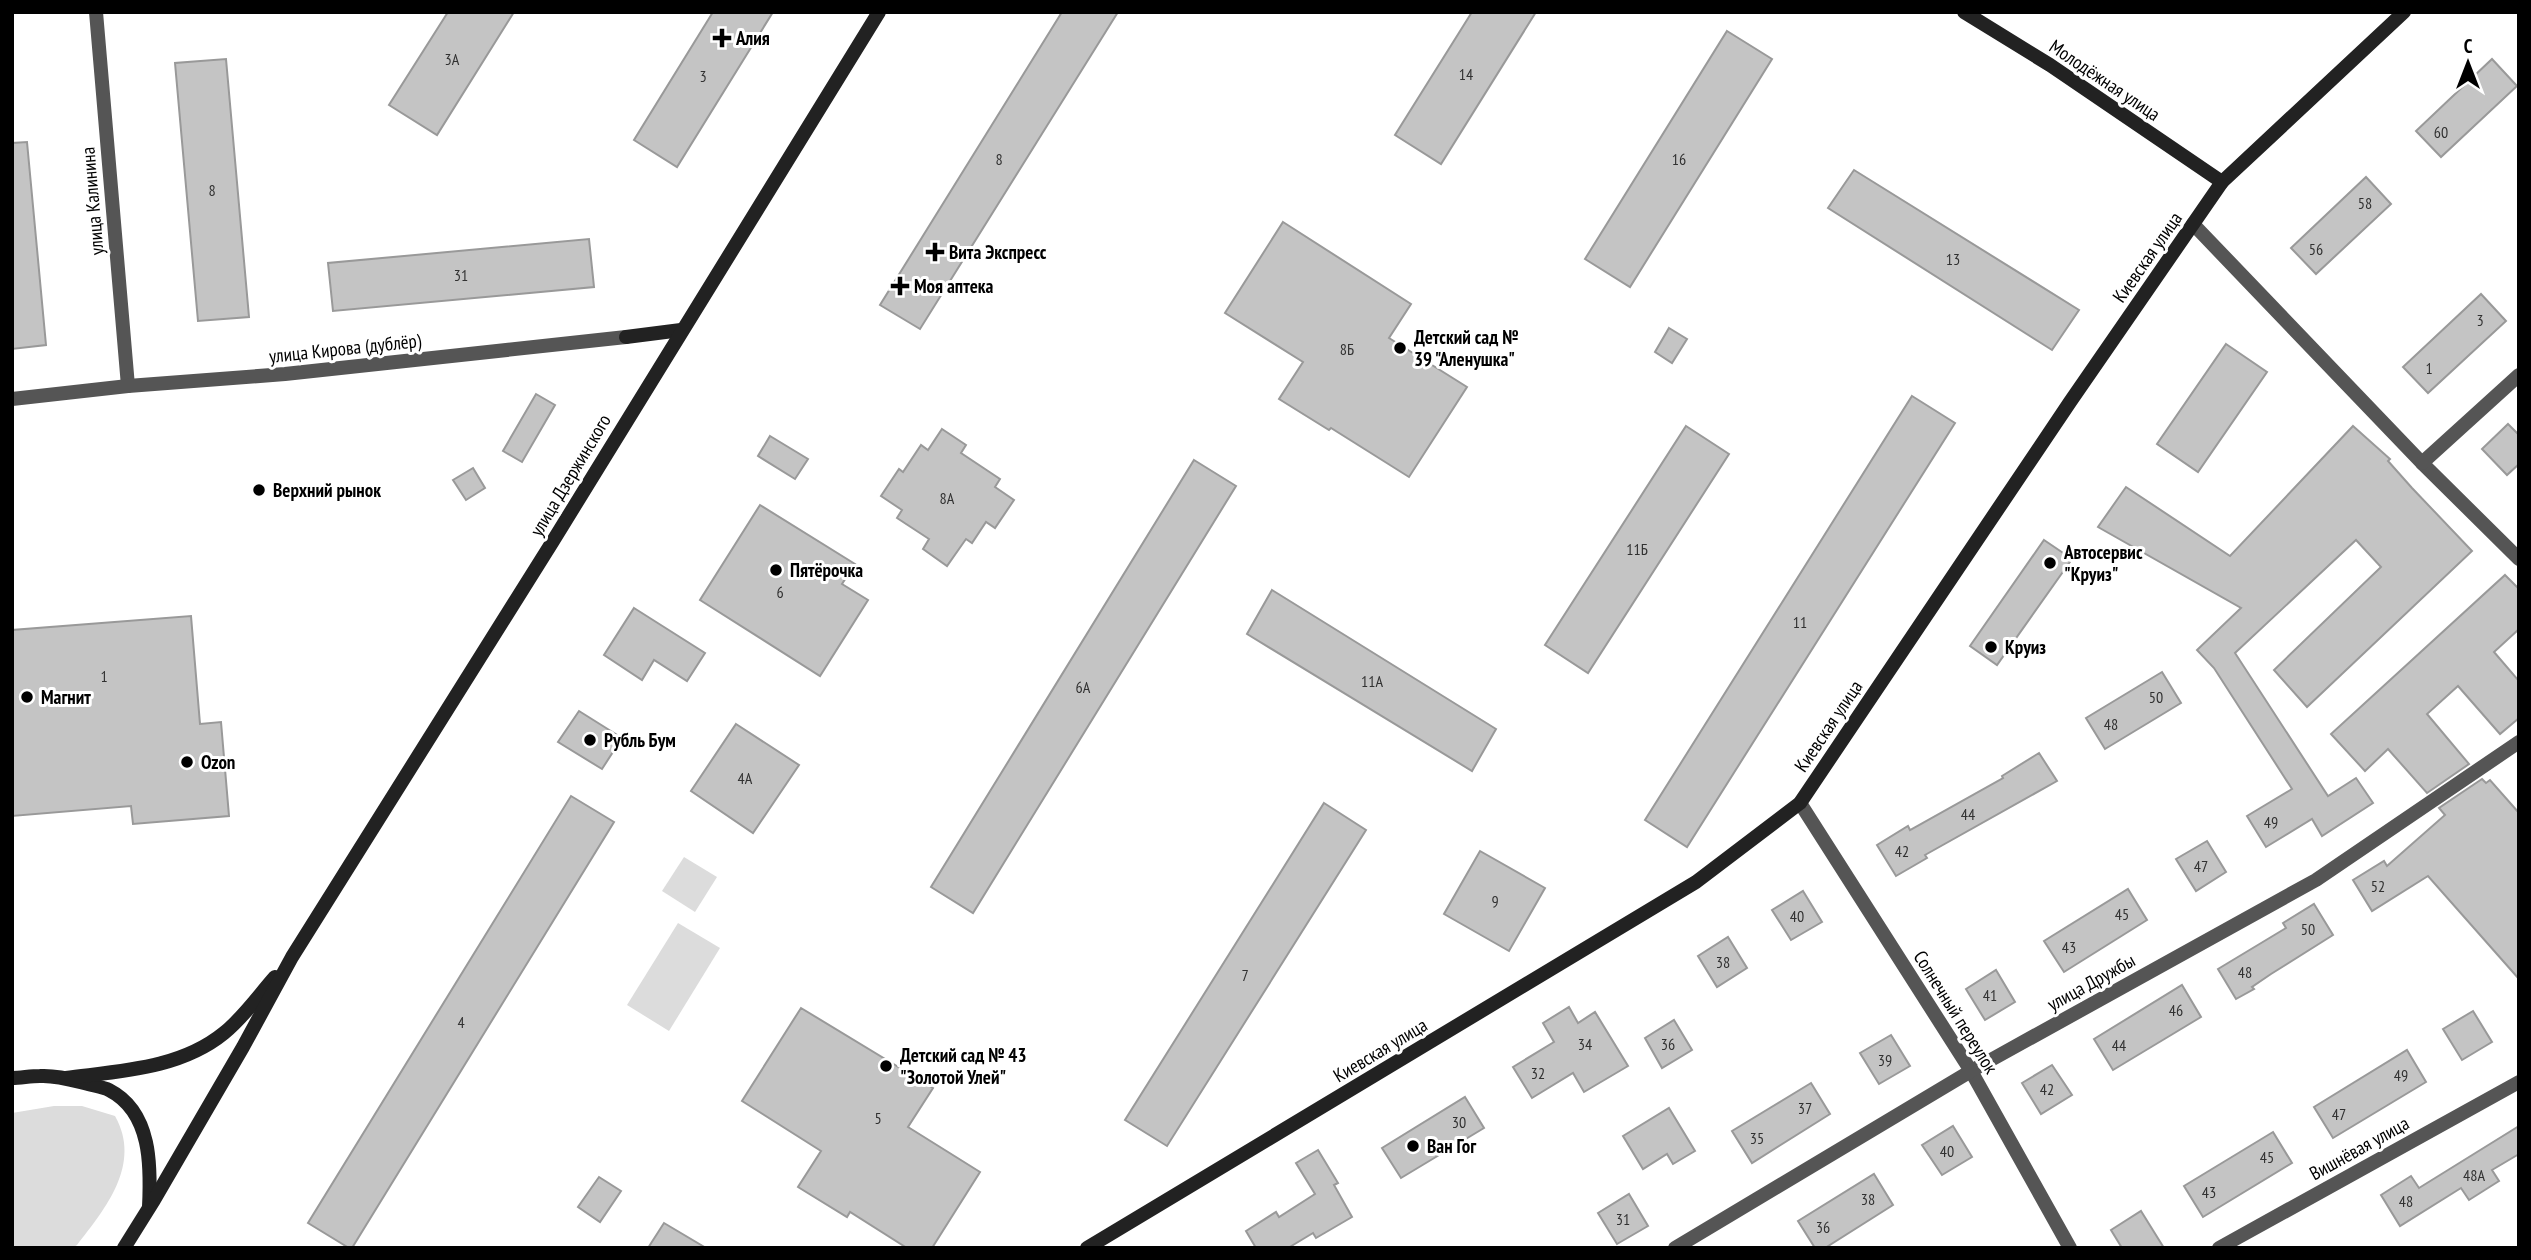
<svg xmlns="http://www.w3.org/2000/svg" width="2531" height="1260" viewBox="0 0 2531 1260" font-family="'PT Sans Narrow',sans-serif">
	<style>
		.green { fill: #dcdcdc }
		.building { fill: #c4c4c4; stroke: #999; stroke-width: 2 }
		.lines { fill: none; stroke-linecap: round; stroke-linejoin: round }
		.street { stroke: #555; stroke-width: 14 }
		.secondary { stroke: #222; stroke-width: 14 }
		.poi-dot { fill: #000; stroke: #fff; stroke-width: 2.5 }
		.labels { text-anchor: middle; stroke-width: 6; stroke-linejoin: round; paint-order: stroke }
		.number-label { font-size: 16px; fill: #313131 }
		.poi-label { font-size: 19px; font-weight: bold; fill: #000; stroke: #fff; text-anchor: start }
		.street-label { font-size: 19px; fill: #000; stroke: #fff }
	</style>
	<rect width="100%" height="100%" fill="#fff"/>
	<g class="green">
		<path d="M 684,857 L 717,877 L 695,912 L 662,891 Z"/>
		<path d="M 678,923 L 720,948 L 669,1031 L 627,1005 Z"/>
		<path d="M 54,1106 L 82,1106 L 115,1116 C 142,1164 106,1208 77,1245 L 72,1248 L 12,1248 L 12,1113 Z"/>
	</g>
	<g class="building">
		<path d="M 448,12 L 514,12 L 437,135 L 389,105 Z"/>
		<path d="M 713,12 L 773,12 L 677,167 L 634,140 Z"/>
		<path d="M 1062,12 L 1118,12 L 920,329 L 880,305 Z"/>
		<path d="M 1472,12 L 1536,12 L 1441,164 L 1395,135 Z"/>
		<path d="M 1727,31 L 1772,59 L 1630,287 L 1585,259 Z"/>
		<path d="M 226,59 L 249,317 L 198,321 L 175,63 Z"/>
		<path d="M 2492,59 L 2517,86 L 2441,157 L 2416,131 Z"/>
		<path d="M 27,142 L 46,345 L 12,349 L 12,143 Z"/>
		<path d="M 1854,170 L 2079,310 L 2052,350 L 1828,208 Z"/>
		<path d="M 2366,177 L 2391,204 L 2316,274 L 2291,248 Z"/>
		<path d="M 1283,222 L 1411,304 L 1389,338 L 1467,387 L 1409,477 L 1331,428 L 1329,430 L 1279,399 L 1303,362 L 1225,313 Z"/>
		<path d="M 589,239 L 594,287 L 333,311 L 328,263 Z"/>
		<path d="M 2481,294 L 2506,321 L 2428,393 L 2403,367 Z"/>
		<path d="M 1669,328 L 1687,339 L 1672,363 L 1655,352 Z"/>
		<path d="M 2226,344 L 2267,372 L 2198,472 L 2157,444 Z"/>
		<path d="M 536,394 L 555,405 L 522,462 L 503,451 Z"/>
		<path d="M 1912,396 L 1955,423 L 1687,847 L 1645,820 Z"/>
		<path d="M 2508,424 L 2519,435 L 2519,464 L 2507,475 L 2482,449 Z"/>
		<path d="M 1686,426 L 1729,454 L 1588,673 L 1545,645 Z"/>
		<path d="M 2353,426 L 2390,459 L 2388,461 L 2412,488 L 2472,551 L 2307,707 L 2274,670 L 2381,567 L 2356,540 L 2235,653 L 2328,796 L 2356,778 L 2373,803 L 2322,836 L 2312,819 L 2266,847 L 2247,816 L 2292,789 L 2214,668 L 2197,650 L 2241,608 L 2098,527 L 2126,487 L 2230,556 Z"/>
		<path d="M 942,429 L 966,445 L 961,453 L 1000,479 L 995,487 L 1014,500 L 995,528 L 986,522 L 972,543 L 966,539 L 947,566 L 923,549 L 929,539 L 897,518 L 902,510 L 881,496 L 899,469 L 903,472 L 921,445 L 928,450 Z"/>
		<path d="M 770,436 L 808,459 L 795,479 L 758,456 Z"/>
		<path d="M 1194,460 L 1236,486 L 973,913 L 931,887 Z"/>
		<path d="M 473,468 L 485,488 L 466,500 L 453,480 Z"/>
		<path d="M 760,505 L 855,564 L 842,584 L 868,600 L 820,676 L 700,600 Z"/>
		<path d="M 2044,540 L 2072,559 L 1997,665 L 1970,646 Z"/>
		<path d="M 2505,575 L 2519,589 L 2519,629 L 2494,652 L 2519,681 L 2519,718 L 2500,734 L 2458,686 L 2427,714 L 2469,764 L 2427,793 L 2388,749 L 2365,771 L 2331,734 Z"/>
		<path d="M 1272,590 L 1496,729 L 1472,771 L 1247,634 Z"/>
		<path d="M 634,608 L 705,653 L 687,681 L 654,660 L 642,680 L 604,655 Z"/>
		<path d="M 191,616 L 200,724 L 221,722 L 229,816 L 133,824 L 131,806 L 12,816 L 12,630 Z"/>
		<path d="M 2162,672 L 2181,703 L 2105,749 L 2086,718 Z"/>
		<path d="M 579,711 L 622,738 L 602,769 L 558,742 Z"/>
		<path d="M 736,724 L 799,765 L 753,833 L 691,791 Z"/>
		<path d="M 2039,753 L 2057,781 L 1925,855 L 1927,858 L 1896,876 L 1877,845 L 1908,826 L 1910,830 L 2003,778 L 2002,776 Z"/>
		<path d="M 2482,779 L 2486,783 L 2490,780 L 2519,813 L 2519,979 L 2428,876 L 2372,911 L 2353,880 L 2384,861 L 2387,866 L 2445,815 L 2439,808 Z"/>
		<path d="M 571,796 L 614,822 L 352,1248 L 349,1248 L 308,1223 Z"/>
		<path d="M 1324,803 L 1366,830 L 1167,1146 L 1125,1120 Z"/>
		<path d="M 2207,841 L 2226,872 L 2196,891 L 2176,859 Z"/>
		<path d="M 1480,851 L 1545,888 L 1509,951 L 1444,914 Z"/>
		<path d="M 2128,889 L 2147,920 L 2064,972 L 2044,941 Z"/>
		<path d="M 1803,891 L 1822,922 L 1791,940 L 1772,910 Z"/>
		<path d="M 2314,904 L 2333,935 L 2271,974 L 2252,987 L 2254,989 L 2236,999 L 2218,969 L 2286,928 L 2283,923 Z"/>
		<path d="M 1728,937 L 1747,968 L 1717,987 L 1698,956 Z"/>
		<path d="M 1996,970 L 2015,1002 L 1985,1020 L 1966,989 Z"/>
		<path d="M 2182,985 L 2201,1017 L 2113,1070 L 2094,1039 Z"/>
		<path d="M 1569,1007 L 1578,1023 L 1595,1012 L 1628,1066 L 1584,1092 L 1573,1073 L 1532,1098 L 1513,1067 L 1554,1042 L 1543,1023 Z"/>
		<path d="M 801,1008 L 933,1088 L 908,1127 L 980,1172 L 932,1248 L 907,1248 L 850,1212 L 847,1217 L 798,1187 L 821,1151 L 742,1101 Z"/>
		<path d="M 2473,1011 L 2492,1042 L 2462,1060 L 2443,1029 Z"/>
		<path d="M 1674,1020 L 1692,1050 L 1662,1068 L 1645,1038 Z"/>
		<path d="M 1891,1035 L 1910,1066 L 1879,1084 L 1860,1053 Z"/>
		<path d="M 2407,1050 L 2426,1082 L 2333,1138 L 2314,1107 Z"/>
		<path d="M 2052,1065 L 2072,1095 L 2041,1114 L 2022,1083 Z"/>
		<path d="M 1811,1083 L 1830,1114 L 1752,1163 L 1732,1131 Z"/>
		<path d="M 1465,1097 L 1484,1128 L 1401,1178 L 1382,1148 Z"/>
		<path d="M 1669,1108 L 1695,1151 L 1673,1164 L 1667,1154 L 1643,1169 L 1623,1136 Z"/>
		<path d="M 1953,1126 L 1972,1157 L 1942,1175 L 1922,1145 Z"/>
		<path d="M 2519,1126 L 2519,1154 L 2492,1170 L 2499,1181 L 2469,1200 L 2461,1188 L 2400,1226 L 2381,1195 L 2411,1176 L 2419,1188 Z"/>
		<path d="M 2273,1132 L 2292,1163 L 2203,1217 L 2184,1186 Z"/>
		<path d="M 1318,1150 L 1338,1183 L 1334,1185 L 1352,1217 L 1316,1238 L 1313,1233 L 1288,1248 L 1256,1248 L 1246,1231 L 1276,1212 L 1279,1217 L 1315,1194 L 1296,1163 Z"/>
		<path d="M 1874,1174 L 1893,1205 L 1825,1248 L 1815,1248 L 1798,1221 Z"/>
		<path d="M 599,1177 L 621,1191 L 600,1222 L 578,1207 Z"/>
		<path d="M 1629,1194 L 1648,1226 L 1617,1244 L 1598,1213 Z"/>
		<path d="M 2141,1211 L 2164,1248 L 2122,1248 L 2111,1230 Z"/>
		<path d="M 664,1223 L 706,1248 L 648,1248 Z"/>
	</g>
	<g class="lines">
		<g class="street">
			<path d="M 96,12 L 128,386"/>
			<path d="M 2193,224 L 2422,463 L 2519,559"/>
			<path d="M 12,399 L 128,386 L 285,374 L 626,337"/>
			<path d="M 2422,463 L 2519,375"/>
			<path d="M 1800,803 L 1971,1071 L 2070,1248"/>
			<path d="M 1675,1248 L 1971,1071 L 2316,880 L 2519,742"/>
			<path d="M 2219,1248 L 2519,1082"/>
		</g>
		<g class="secondary">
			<path d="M 1964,12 L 2050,65 L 2222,182"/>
			<path d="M 626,337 L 681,330"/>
			<path d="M 12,1078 C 21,1078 30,1076 40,1076 C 56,1075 72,1080 88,1084 C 95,1086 103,1087 109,1090 C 152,1112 151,1167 149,1207"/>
			<path d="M 66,1078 C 119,1071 180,1069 224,1033 C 243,1018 259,995 275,977"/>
			<path d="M 124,1248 L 154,1200 L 243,1047 L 292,957 L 553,541 L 879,12"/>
			<path d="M 1087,1248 L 1696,882 L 1800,803 L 2070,402 L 2222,182 L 2404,12"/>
		</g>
	</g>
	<g class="poi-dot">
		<path d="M718.5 27.5h7v7h7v7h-7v7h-7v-7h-7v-7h7z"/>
		<path d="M931.5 241.5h7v7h7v7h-7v7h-7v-7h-7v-7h7z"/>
		<path d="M896.5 275.5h7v7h7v7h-7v7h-7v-7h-7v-7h7z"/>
		<circle cx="1400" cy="348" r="7"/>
		<circle cx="259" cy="490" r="7"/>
		<circle cx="2050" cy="563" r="7"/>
		<circle cx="776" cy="570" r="7"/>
		<circle cx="1991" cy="647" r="7"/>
		<circle cx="27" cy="697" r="7"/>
		<circle cx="590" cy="740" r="7"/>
		<circle cx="187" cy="762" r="7"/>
		<circle cx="886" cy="1066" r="7"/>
		<circle cx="1413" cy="1146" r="7"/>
	</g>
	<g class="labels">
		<g class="number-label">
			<text x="452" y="65">3А</text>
			<text x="1466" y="80">14</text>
			<text x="703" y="82">3</text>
			<text x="2441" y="138">60</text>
			<text x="999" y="165">8</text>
			<text x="1679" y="165">16</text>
			<text x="212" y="196">8</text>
			<text x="2365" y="209">58</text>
			<text x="2316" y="255">56</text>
			<text x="1953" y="265">13</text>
			<text x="461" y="281">31</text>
			<text x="2480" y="326">3</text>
			<text x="1347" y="355">8Б</text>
			<text x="2429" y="374">1</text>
			<text x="947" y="504">8А</text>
			<text x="1637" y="555">11Б</text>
			<text x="780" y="598">6</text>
			<text x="1800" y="628">11</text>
			<text x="104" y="682">1</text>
			<text x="1372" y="687">11А</text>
			<text x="1083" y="693">6А</text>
			<text x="2156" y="703">50</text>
			<text x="2111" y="730">48</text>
			<text x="745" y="784">4А</text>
			<text x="1968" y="820">44</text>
			<text x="2271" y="828">49</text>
			<text x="1902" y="857">42</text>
			<text x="2201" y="872">47</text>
			<text x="2378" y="892">52</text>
			<text x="1495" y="907">9</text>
			<text x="2122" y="920">45</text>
			<text x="1797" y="922">40</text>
			<text x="2308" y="935">50</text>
			<text x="2069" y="953">43</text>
			<text x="1723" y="968">38</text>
			<text x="2245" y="978">48</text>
			<text x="1245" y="981">7</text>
			<text x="1990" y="1001">41</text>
			<text x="2176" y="1016">46</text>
			<text x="461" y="1028">4</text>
			<text x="1585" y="1050">34</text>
			<text x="1668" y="1050">36</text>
			<text x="2119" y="1051">44</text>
			<text x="1885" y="1066">39</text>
			<text x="1538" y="1079">32</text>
			<text x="2401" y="1081">49</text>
			<text x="2047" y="1095">42</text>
			<text x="1805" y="1114">37</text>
			<text x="2339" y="1120">47</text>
			<text x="878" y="1124">5</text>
			<text x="1459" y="1128">30</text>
			<text x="1757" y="1144">35</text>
			<text x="1947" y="1157">40</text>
			<text x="2267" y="1163">45</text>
			<text x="2474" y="1181">48А</text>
			<text x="2209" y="1198">43</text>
			<text x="1868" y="1205">38</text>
			<text x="2406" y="1207">48</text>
			<text x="1623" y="1225">31</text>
			<text x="1823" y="1233">36</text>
		</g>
		<g class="poi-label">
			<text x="736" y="45">Алия</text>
			<text x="949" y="259">Вита Экспресс</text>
			<text x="914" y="293">Моя аптека</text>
			<text x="1414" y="344">Детский сад №<tspan x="1414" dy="22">39 "Аленушка"</tspan></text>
			<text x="273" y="497">Верхний рынок</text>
			<text x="2064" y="559">Автосервис<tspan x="2064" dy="22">"Круиз"</tspan></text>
			<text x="790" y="577">Пятёрочка</text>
			<text x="2005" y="654">Круиз</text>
			<text x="41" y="704">Магнит</text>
			<text x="604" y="747">Рубль Бум</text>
			<text x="201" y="769">Ozon</text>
			<text x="900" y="1062">Детский сад № 43<tspan x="900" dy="22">"Золотой Улей"</tspan></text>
			<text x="1427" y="1153">Ван Гог</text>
		</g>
		<g class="street-label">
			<text transform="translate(2105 80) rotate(34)" y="7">Молодёжная улица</text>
			<text transform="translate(92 201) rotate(-95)" y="7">улица Калинина</text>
			<text transform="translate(2147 257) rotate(-55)" y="7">Киевская улица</text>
			<text transform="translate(345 348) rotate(-6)" y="7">улица Кирова (дублёр)</text>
			<text transform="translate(570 475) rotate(-59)" y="7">улица Дзержинского</text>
			<text transform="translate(1828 726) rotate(-56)" y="7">Киевская улица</text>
			<text transform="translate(2091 982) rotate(-29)" y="7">улица Дружбы</text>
			<text transform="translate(1956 1012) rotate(58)" y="7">Солнечный переулок</text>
			<text transform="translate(1380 1050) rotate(-31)" y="7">Киевская улица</text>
			<text transform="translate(2359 1148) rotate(-29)" y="7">Вишнёвая улица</text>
		</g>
	</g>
	<rect width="2531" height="1260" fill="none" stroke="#000000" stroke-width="28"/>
	<g transform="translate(2468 63)" stroke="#ffffff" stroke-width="5" paint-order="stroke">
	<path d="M0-5L12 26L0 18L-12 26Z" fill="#000000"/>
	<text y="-10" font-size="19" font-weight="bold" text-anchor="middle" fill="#000000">С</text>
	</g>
</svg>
